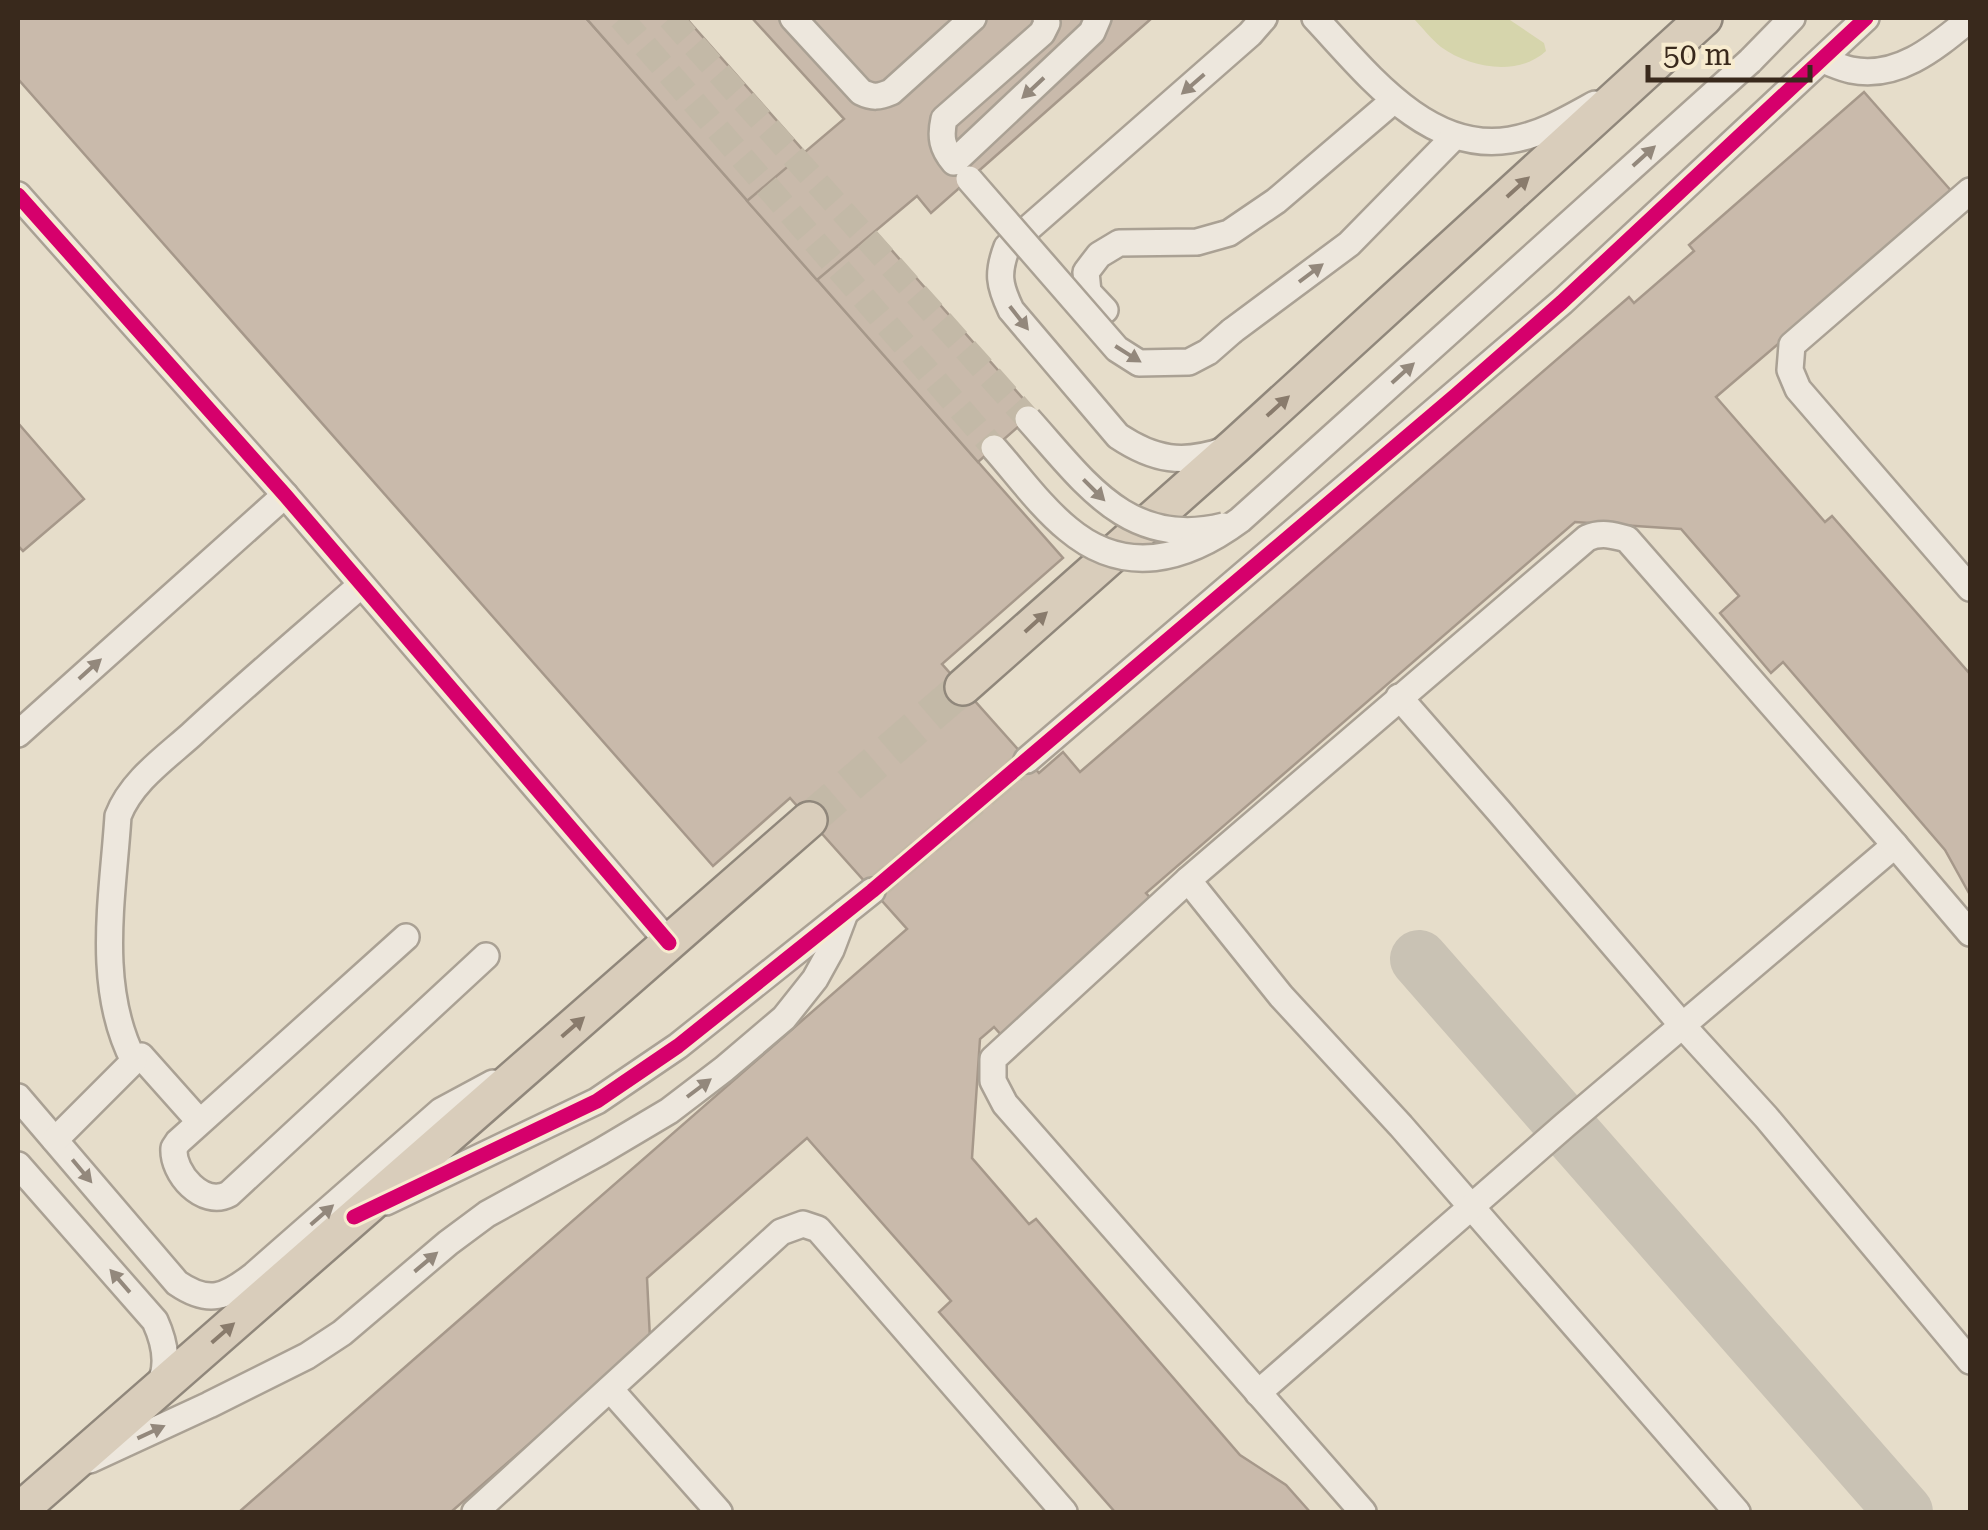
<svg xmlns="http://www.w3.org/2000/svg" width="1988" height="1530" viewBox="0 0 1988 1530" font-family="'Roboto Serif',serif">
	<style>
		.green { fill: #d6d5ac }
		.lines { fill: none; stroke-linecap: round; stroke-linejoin: round }
		.taxiway { stroke: #c9c2b4; stroke-width: 58 }
		.building { fill: #c9baab; stroke: #a6988a; stroke-width: 2.5 }
		.minor-tunnel { stroke: #c3b9a7; stroke-width: 25; stroke-dasharray: 25 12; stroke-linecap: butt }
		.highway-tunnel { stroke: #c3b9a7; stroke-width: 35; stroke-dasharray: 35 18; stroke-linecap: butt }
		.minor-casing { stroke: #aaa194; stroke-width: 30 }
		.highway-casing { stroke: #90877b; stroke-width: 40 }
		.minor { stroke: #ede7dd; stroke-width: 25 }
		.highway { stroke: #d9cdbb; stroke-width: 35 }
		.minor-bridge-casing { stroke: #aaa194; stroke-width: 30; stroke-linecap: butt }
		.minor-bridge { stroke: #ede7dd; stroke-width: 25 }
		.cycleway-casing { stroke: #f7ebcf; stroke-width: 21 }
		.cycleway { stroke: #d6006c; stroke-width: 15 }
		.oneway { fill: #93887c }
		.oneway2 { fill: #897b6c }
	</style>
	<rect width="100%" height="100%" fill="#e6ddca"/>
	<path class="green" d="M 1413,18 L 1507,18 L 1544,43 L 1546,51 C 1518,77 1470,68 1441,47 C 1431,39 1422,27 1413,18 Z"/>
	<g class="lines">
		<path class="taxiway" d="M 1419,959 L 1904,1512"/>
	</g>
	<g class="building">
		<path d="M 18,18 L 586,18 L 1063,558 L 942,664 L 1039,773 L 1063,752 L 1080,772 L 1629,297 L 1634,303 L 1694,251 L 1689,245 L 1864,92 L 1954,194 L 1716,397 L 1825,522 L 1832,516 L 1970,674 L 1970,895 L 1945,850 L 1783,662 L 1771,673 L 1720,613 L 1739,596 L 1681,529 L 1575,522 L 1146,893 L 1155,903 L 1003,1037 L 994,1027 L 980,1039 L 972,1158 L 1029,1224 L 1036,1219 L 1240,1455 L 1286,1485 L 1310,1512 L 1115,1512 L 939,1312 L 951,1301 L 807,1138 L 647,1278 L 650,1339 L 451,1512 L 239,1512 L 907,929 L 790,798 L 713,866 L 18,79 Z"/>
		<path d="M 586,18 L 648,18 L 612,47 Z"/>
		<path d="M 586,18 L 686,18 L 1035,412 L 978,462 Z"/>
		<path d="M 752,18 L 1152,18 L 931,213 L 917,196 L 817,280 L 747,201 L 844,119 Z"/>
		<path d="M 18,423 L 84,499 L 23,551 L 18,546 Z"/>
	</g>
	<g class="lines">
		<g class="minor-tunnel">
			<path d="M 621,18 L 994,448"/>
			<path d="M 670,18 L 1028,419"/>
			<path d="M 872,891 L 1027,760"/>
		</g>
		<path class="highway-tunnel" d="M 809,820 L 963,687"/>
		<defs>
			<g id="minor">
				<path d="M 793,18 L 861,92 C 873,98 879,97 891,92 L 973,18"/>
				<path d="M 1046,18 L 1047,23 L 1042,33 L 944,119 C 940,137 942,148 954,162 L 1092,32 L 1098,18"/>
				<path d="M 1315,18 C 1365,71 1427,154 1510,140 C 1541,135 1568,119 1595,104"/>
				<path d="M 1822,60 C 1831,63 1841,68 1851,70 C 1898,80 1937,46 1970,19"/>
				<path d="M 1750,61 L 1792,18"/>
				<path d="M 1970,191 L 1792,345 L 1790,370 L 1798,389 L 1970,588"/>
				<path d="M 18,195 L 285,495 L 669,943"/>
				<path d="M 1105,310 L 1088,292 L 1086,272 L 1099,255 L 1119,243 L 1197,242 L 1229,233 L 1276,201 L 1393,101"/>
				<path d="M 1232,331 L 1349,244 L 1454,137"/>
				<path d="M 1225,450 C 1183,465 1154,460 1118,436 L 1011,310 C 999,285 997,273 1007,247 L 1250,34 L 1264,18"/>
				<path d="M 1399,697 L 1498,810 L 1682,1025 L 1766,1117 L 1970,1361"/>
				<path d="M 18,734 L 285,495"/>
				<path d="M 1027,760 L 1562,302 L 1866,18"/>
				<path d="M 1188,880 L 1281,996 L 1401,1126 L 1737,1512"/>
				<path d="M 406,937 L 178,1142 L 174,1148 C 172,1173 203,1208 229,1194 L 486,956"/>
				<path d="M 141,1056 L 199,1121"/>
				<path d="M 18,1097 L 177,1283 C 209,1305 226,1297 254,1275 L 441,1111 L 493,1083"/>
				<path d="M 55,1140 L 134,1061 C 95,986 113,896 118,816 C 131,782 164,759 191,735 C 246,684 304,635 361,585"/>
				<path d="M 18,1165 L 155,1321 C 165,1343 171,1371 155,1391"/>
				<path d="M 386,1202 L 597,1101 L 678,1046 L 872,891"/>
				<path d="M 610,1389 L 719,1512"/>
				<path d="M 1258,1393 L 1565,1125 L 1895,845 L 1970,933"/>
				<path d="M 90,1460 L 209,1405 L 307,1356 L 342,1333 L 448,1243 L 487,1214 L 600,1152 L 669,1111 L 724,1069 L 784,1018 L 815,979 L 831,950 L 845,913"/>
				<path d="M 475,1512 L 781,1232 L 803,1224 L 818,1229 L 1064,1512"/>
				<path d="M 1363,1512 L 1005,1104 L 993,1081 L 993,1059 L 1188,880 L 1587,538 C 1601,532 1613,535 1627,539 L 1895,845"/>
			</g>
			<g id="highway">
				<path d="M 963,687 L 1236,445 L 1704,18"/>
				<path d="M 18,1512 L 809,820"/>
			</g>
		</defs>
		<use href="#minor" class="minor-casing"/>
		<use href="#highway" class="highway-casing"/>
		<use href="#minor" class="minor"/>
		<use href="#highway" class="highway"/>
		<defs>
			<g id="minor-bridge">
				<path d="M 969,179 L 1117,349 L 1139,363 L 1189,362 L 1208,352 L 1232,331"/>
				<path d="M 1028,419 C 1084,481 1128,550 1224,526"/>
				<path d="M 994,448 C 1018,475 1040,506 1068,529 C 1125,577 1186,560 1240,520 L 1750,61"/>
			</g>
		</defs>
		<use href="#minor-bridge" class="minor-bridge-casing"/>
		<use href="#minor-bridge" class="minor-bridge"/>
		<defs>
			<g id="cycleway">
				<path d="M 18,195 L 285,495 L 669,943"/>
				<path d="M 354,1217 L 597,1101 L 678,1046 L 872,891 L 1455,396 L 1562,302 L 1866,18"/>
			</g>
		</defs>
		<use href="#cycleway" class="cycleway-casing"/>
		<use href="#cycleway" class="cycleway"/>
	</g>
	<defs><path id="oneway-solid" d="M-6-.8H1V-3.2L6.5 0L1 3.2V.8H-6Z" transform="scale(2.5)"/></defs>
	<g class="oneway">
		<use href="#oneway-solid" transform="translate(1193 84) rotate(139)"/>
		<use href="#oneway-solid" transform="translate(1033 88) rotate(137)"/>
		<use href="#oneway-solid" transform="translate(1644 156) rotate(-42)"/>
		<use href="#oneway-solid" transform="translate(1311 273) rotate(-37)"/>
		<use href="#oneway-solid" transform="translate(1019 318) rotate(52)"/>
		<use href="#oneway-solid" transform="translate(1128 354) rotate(32)"/>
		<use href="#oneway-solid" transform="translate(1403 373) rotate(-42)"/>
		<use href="#oneway-solid" transform="translate(1094 490) rotate(45)"/>
		<use href="#oneway-solid" transform="translate(90 669) rotate(-42)"/>
		<use href="#oneway-solid" transform="translate(699 1088) rotate(-37)"/>
		<use href="#oneway-solid" transform="translate(82 1171) rotate(50)"/>
		<use href="#oneway-solid" transform="translate(322 1215) rotate(-41)"/>
		<use href="#oneway-solid" transform="translate(426 1262) rotate(-40)"/>
		<use href="#oneway-solid" transform="translate(120 1281) rotate(-131)"/>
		<use href="#oneway-solid" transform="translate(151 1432) rotate(-25)"/>
	</g>
	<g class="oneway2">
		<use href="#oneway-solid" transform="translate(1518 187) rotate(-42)"/>
		<use href="#oneway-solid" transform="translate(1278 406) rotate(-42)"/>
		<use href="#oneway-solid" transform="translate(1036 622) rotate(-42)"/>
		<use href="#oneway-solid" transform="translate(573 1027) rotate(-41)"/>
		<use href="#oneway-solid" transform="translate(223 1333) rotate(-41)"/>
	</g>
	<rect width="1988" height="1530" fill="none" stroke="#39291c" stroke-width="40"/>
	<path d="M1648 65v15h162v-15" fill="none" stroke="#39291c" stroke-width="5"/>
	<text x="1663" y="65" font-size="30" fill="#39291c" stroke="#f7ebcf" stroke-width="8" paint-order="stroke">50 m</text>
</svg>
